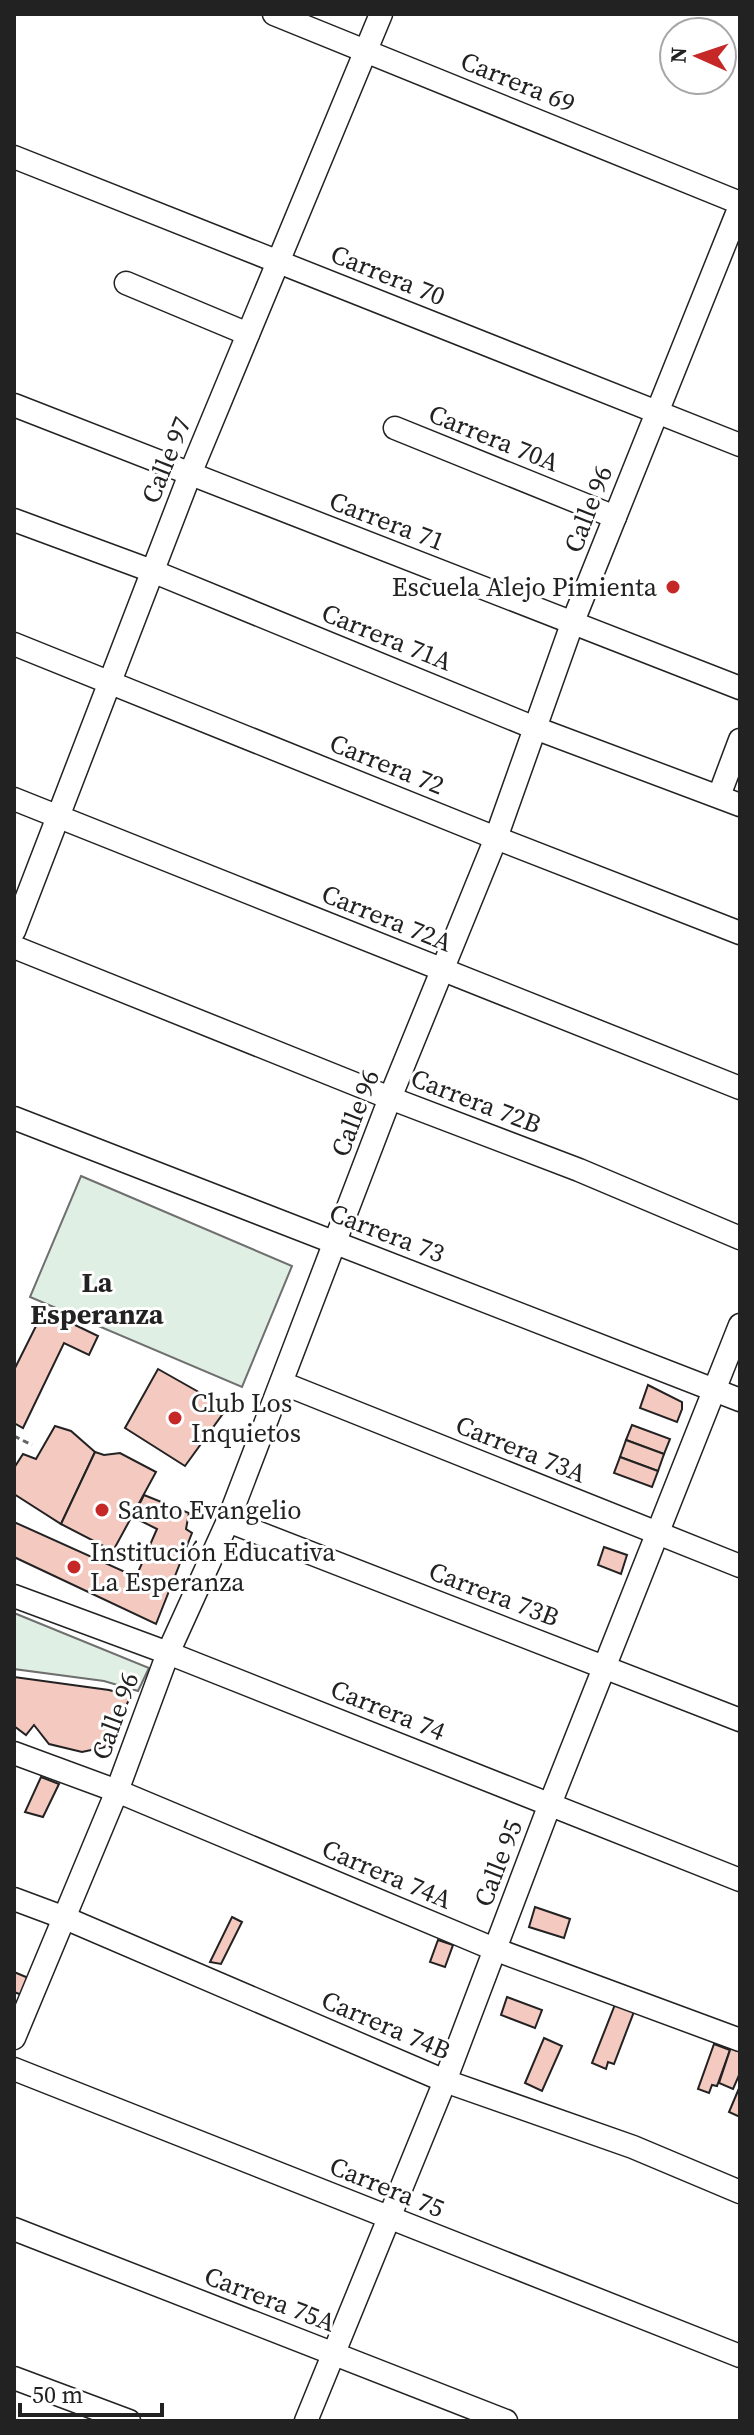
<svg xmlns="http://www.w3.org/2000/svg" width="754" height="2435" viewBox="0 0 754 2435" font-family="'Source Serif 4',serif">
	<style>
		.green { fill: #e0efe3; stroke: #6f6f6f; stroke-width: 2 }
		.building { fill: #f3c9c0; stroke: #222; stroke-width: 2 }
		.lines { fill: none; stroke-linecap: round; stroke-linejoin: round }
		.minor-casing { stroke: #222; stroke-width: 25 }
		.path { stroke: #646464; stroke-width: 3; stroke-dasharray: 6 4; stroke-linecap: butt }
		.minor { stroke: #fff; stroke-width: 22 }
		.poi-dot { fill: #c62828; stroke: #fff; stroke-width: 3 }
		.labels { text-anchor: middle; stroke-width: 6; stroke-linejoin: round; paint-order: stroke }
		.street-label { font-size: 26px; fill: #222; stroke: #fff }
		.poi-label { font-size: 26px; fill: #222; stroke: #fff; text-anchor: start }
		.neighbourhood-label { font-size: 28px; font-weight: bold; fill: #222; stroke: #fff }
	</style>
	<rect width="100%" height="100%" fill="#fff"/>
	<g class="green">
		<path d="M 81,1176 L 292,1266 L 242,1387 L 30,1297 Z"/>
		<path d="M 14,1613 L 149,1668 L 138,1691 L 104,1681 L 14,1669 Z"/>
	</g>
	<g class="building">
		<path d="M 44,1310 L 98,1336 L 89,1355 L 64,1343 L 23,1428 L 14,1423 L 14,1370 Z"/>
		<path d="M 158,1369 L 227,1408 L 185,1466 L 125,1428 Z"/>
		<path d="M 648,1385 L 682,1402 L 682,1409 L 677,1422 L 640,1408 Z"/>
		<path d="M 632,1425 L 670,1439 L 664,1454 L 626,1440 Z"/>
		<path d="M 55,1426 L 71,1431 L 95,1452 L 61,1524 L 14,1494 L 14,1468 L 23,1454 L 36,1459 Z"/>
		<path d="M 626,1440 L 664,1454 L 658,1471 L 620,1457 Z"/>
		<path d="M 95,1452 L 104,1455 L 120,1453 L 156,1472 L 113,1551 L 61,1524 Z"/>
		<path d="M 620,1457 L 658,1471 L 652,1487 L 614,1473 Z"/>
		<path d="M 144,1495 L 189,1513 L 186,1529 L 192,1533 L 156,1624 L 14,1557 L 14,1522 L 136,1577 L 157,1529 L 133,1517 Z"/>
		<path d="M 604,1547 L 627,1555 L 621,1574 L 598,1565 Z"/>
		<path d="M 14,1677 L 109,1690 L 131,1696 L 105,1747 L 82,1752 L 49,1744 L 34,1725 L 26,1735 L 14,1726 Z"/>
		<path d="M 41,1777 L 59,1784 L 43,1817 L 25,1812 Z"/>
		<path d="M 535,1907 L 570,1919 L 564,1938 L 529,1927 Z"/>
		<path d="M 232,1917 L 242,1922 L 221,1964 L 210,1962 Z"/>
		<path d="M 438,1940 L 453,1945 L 445,1967 L 430,1962 Z"/>
		<path d="M 14,1972 L 43,1984 L 35,2000 L 14,1992 Z"/>
		<path d="M 507,1997 L 542,2010 L 535,2028 L 501,2015 Z"/>
		<path d="M 616,2002 L 635,2009 L 614,2064 L 608,2062 L 606,2069 L 592,2063 Z"/>
		<path d="M 544,2038 L 562,2046 L 542,2091 L 525,2083 Z"/>
		<path d="M 714,2044 L 730,2050 L 717,2086 L 712,2085 L 709,2093 L 698,2089 Z"/>
		<path d="M 734,2045 L 740,2048 L 740,2073 L 733,2089 L 719,2083 L 730,2050 Z"/>
		<path d="M 740,2086 L 740,2117 L 729,2112 Z"/>
	</g>
	<g class="lines">
		<defs>
			<g id="minor">
				<path d="M 274,14 L 740,203"/>
				<path d="M 14,157 L 740,445"/>
				<path d="M 126,283 L 248,334"/>
				<path d="M 14,405 L 740,688"/>
				<path d="M 395,428 L 615,517"/>
				<path d="M 14,520 L 152,571 L 535,728 L 740,805"/>
				<path d="M 14,644 L 496,838 L 740,933"/>
				<path d="M 719,796 L 740,740"/>
				<path d="M 14,799 L 740,1088"/>
				<path d="M 14,931 L 190,474 L 381,14"/>
				<path d="M 14,947 L 390,1098 L 579,1170 L 740,1238"/>
				<path d="M 14,1118 L 740,1400"/>
				<path d="M 282,1383 L 740,1566"/>
				<path d="M 228,1521 L 740,1720"/>
				<path d="M 14,1596 L 168,1653 L 740,1880"/>
				<path d="M 14,1753 L 117,1791 L 494,1949 L 740,2040"/>
				<path d="M 14,1899 L 65,1918 L 445,2081 L 633,2147 L 740,2192"/>
				<path d="M 14,2038 L 117,1791 L 168,1653 L 228,1521 L 390,1098 L 496,838 L 572,624 L 740,206"/>
				<path d="M 14,2069 L 740,2356"/>
				<path d="M 14,2229 L 506,2421"/>
				<path d="M 14,2378 L 129,2421"/>
				<path d="M 306,2421 L 445,2081 L 550,1804 L 740,1325"/>
			</g>
		</defs>
		<use href="#minor" class="minor-casing"/>
		<path class="path" d="M 14,1436 L 32,1445"/>
		<use href="#minor" class="minor"/>
	</g>
	<g class="poi-dot">
		<circle cx="673" cy="587" r="8"/>
		<circle cx="175" cy="1418" r="8"/>
		<circle cx="102" cy="1510" r="8"/>
		<circle cx="74" cy="1567" r="8"/>
	</g>
	<g class="labels">
		<g class="street-label">
			<text transform="translate(518 82) rotate(22)" y="9">Carrera 69</text>
			<text transform="translate(388 275) rotate(22)" y="9">Carrera 70</text>
			<text transform="translate(494 438) rotate(22)" y="9">Carrera 70A</text>
			<text transform="translate(166 460) rotate(-68)" y="9">Calle 97</text>
			<text transform="translate(588 509) rotate(-69)" y="9">Calle 96</text>
			<text transform="translate(387 521) rotate(21)" y="9">Carrera 71</text>
			<text transform="translate(387 637) rotate(22)" y="9">Carrera 71A</text>
			<text transform="translate(387 764) rotate(22)" y="9">Carrera 72</text>
			<text transform="translate(387 918) rotate(22)" y="9">Carrera 72A</text>
			<text transform="translate(476 1101) rotate(21)" y="9">Carrera 72B</text>
			<text transform="translate(355 1113) rotate(-69)" y="9">Calle 96</text>
			<text transform="translate(387 1233) rotate(21)" y="9">Carrera 73</text>
			<text transform="translate(521 1449) rotate(22)" y="9">Carrera 73A</text>
			<text transform="translate(494 1594) rotate(21)" y="9">Carrera 73B</text>
			<text transform="translate(388 1710) rotate(22)" y="9">Carrera 74</text>
			<text transform="translate(115 1716) rotate(-70)" y="9">Calle 96</text>
			<text transform="translate(498 1863) rotate(-69)" y="9">Calle 95</text>
			<text transform="translate(387 1874) rotate(23)" y="9">Carrera 74A</text>
			<text transform="translate(386 2025) rotate(23)" y="9">Carrera 74B</text>
			<text transform="translate(387 2187) rotate(22)" y="9">Carrera 75</text>
			<text transform="translate(270 2299) rotate(21)" y="9">Carrera 75A</text>
		</g>
		<g class="poi-label">
			<text x="657" y="596" text-anchor="end">Escuela Alejo Pimienta</text>
			<text x="191" y="1412">Club Los<tspan x="191" dy="30">Inquietos</tspan></text>
			<text x="118" y="1519">Santo Evangelio</text>
			<text x="90" y="1561">Institución Educativa<tspan x="90" dy="30">La Esperanza</tspan></text>
		</g>
		<g class="neighbourhood-label">
			<text x="97" y="1292">La<tspan x="97" dy="32">Esperanza</tspan></text>
		</g>
	</g>
	<rect width="754" height="2435" fill="none" stroke="#222222" stroke-width="32"/>
	<g transform="translate(698 56) rotate(273)"><circle r="38" fill="#ffffff" stroke="#a7a7a7" stroke-width="2"/>
	<path d="M0-6L14 30L0 20L-14 30Z" fill="#c62828"/>
	<text y="-12" font-size="22" font-weight="bold" text-anchor="middle" fill="#222222">N</text>
	</g>
	<path d="M20 2403v12h142v-12" fill="none" stroke="#222222" stroke-width="4"/>
	<text x="32" y="2403" font-size="24" fill="#222222" stroke="#ffffff" stroke-width="6" paint-order="stroke">50 m</text>
</svg>
